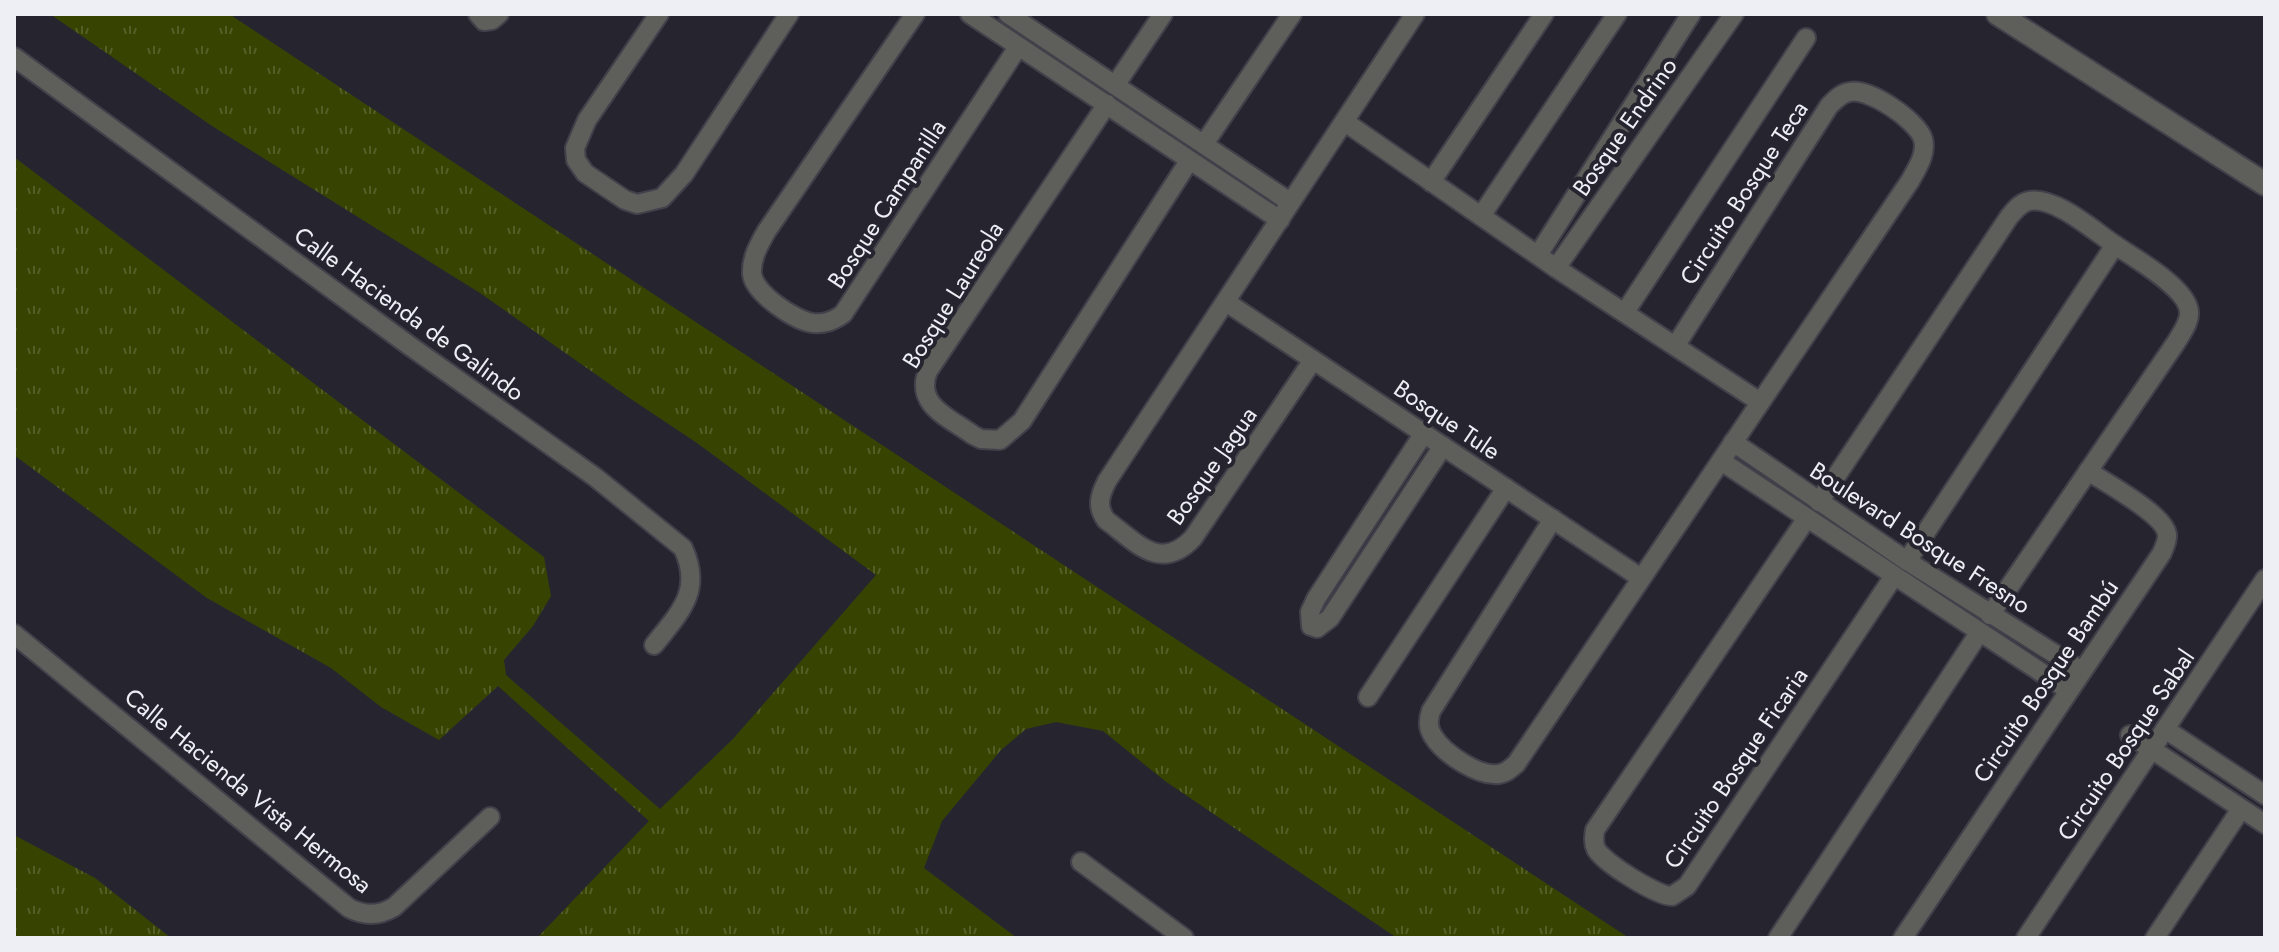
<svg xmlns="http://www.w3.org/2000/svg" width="2279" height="952" viewBox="0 0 2279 952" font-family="Jost,sans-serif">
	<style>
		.grass { fill: url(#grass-tufts) }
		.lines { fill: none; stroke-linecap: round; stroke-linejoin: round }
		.minor-casing { stroke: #42414b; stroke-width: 22 }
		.tertiary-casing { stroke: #42414b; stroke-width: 26 }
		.minor { stroke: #5e5f5a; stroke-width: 18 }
		.tertiary { stroke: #5e5f5a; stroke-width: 22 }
		.labels { text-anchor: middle; stroke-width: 8; stroke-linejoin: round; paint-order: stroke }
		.street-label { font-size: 24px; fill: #eeeef5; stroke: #26252f }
	</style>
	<defs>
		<pattern id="grass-tufts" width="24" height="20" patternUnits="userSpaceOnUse" patternTransform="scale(2)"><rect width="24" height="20" fill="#374301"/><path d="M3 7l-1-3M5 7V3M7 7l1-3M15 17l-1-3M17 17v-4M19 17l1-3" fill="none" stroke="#545e27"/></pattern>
	</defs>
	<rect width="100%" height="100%" fill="#26252f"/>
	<g class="grass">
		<path d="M 50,14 L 229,14 L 1629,938 L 1397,938 L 1165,781 L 1103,731 L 1056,722 L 1026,729 L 1001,750 L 942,821 L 924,868 L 1017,938 L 537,938 L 649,821 L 498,686 L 439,740 L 381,707 L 331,668 L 207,598 L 14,455 L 14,157 L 544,557 L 551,596 L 533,626 L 504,660 L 506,675 L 660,809 L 733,739 L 876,575 L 697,443 L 631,399 L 480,293 L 212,126 Z"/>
		<path d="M 14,835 L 95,878 L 171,938 L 14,938 Z"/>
	</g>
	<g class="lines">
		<defs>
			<g id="minor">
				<path d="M 478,14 L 484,21 L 492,20 L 499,14"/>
				<path d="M 659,14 L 587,120 L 575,148 L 576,160 L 585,173 L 625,200 L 637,204 L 662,198 L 684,174 L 789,14"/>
				<path d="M 915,14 L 766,232 C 759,245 751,258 752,274 C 754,293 795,321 813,323 C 825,324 833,321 843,314 L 1018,47"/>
				<path d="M 970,14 L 1280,220"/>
				<path d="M 1008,14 L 1290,202"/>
				<path d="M 14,57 L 410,346 L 595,477 L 683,548 C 703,591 680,612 654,645"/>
				<path d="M 1116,84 L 1163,14"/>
				<path d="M 1107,104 L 928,371 C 914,405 950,418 973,435 L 981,439 L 1000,440 L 1022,421 L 1189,161"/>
				<path d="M 1345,122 L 1556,268 L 1760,402"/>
				<path d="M 1204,144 L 1292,14"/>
				<path d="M 1431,182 L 1544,14"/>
				<path d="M 1481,216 L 1617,14"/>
				<path d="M 1538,255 L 1691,14"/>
				<path d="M 1556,268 L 1734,14"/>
				<path d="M 1226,302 L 1641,578"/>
				<path d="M 1625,312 L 1806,38"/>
				<path d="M 1313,360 L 1193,538 C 1160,573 1136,542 1106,520 C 1096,506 1100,495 1107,481 L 1415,14"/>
				<path d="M 1424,433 L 1316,599 L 1310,612 L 1311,626 L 1317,628 L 1330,618 L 1443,446"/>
				<path d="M 1733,442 L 1907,561 L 2082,671"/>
				<path d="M 1721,461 L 2068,690"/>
				<path d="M 1819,502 L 2009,217 C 2015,210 2020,203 2029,201 C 2055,196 2094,231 2115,245 L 1907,561"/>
				<path d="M 1807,518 L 1595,830 C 1594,836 1593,842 1596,849 C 1604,863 1657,896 1672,896 L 1687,886 L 1894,576"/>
				<path d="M 1553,519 L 1431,711 C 1428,720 1428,729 1433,736 C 1444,754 1479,777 1499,774 C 1506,773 1510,769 1516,764 L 1910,181 C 1917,168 1927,154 1923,139 C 1917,120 1869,88 1850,92 C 1841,93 1835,100 1829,106 L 1676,345"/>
				<path d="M 1990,615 L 2177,341 C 2182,332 2190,322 2189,312 C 2188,288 2134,258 2115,245"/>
				<path d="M 14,634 L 349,908 C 364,916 379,916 394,907 L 490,817"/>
				<path d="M 1368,697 L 1506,488"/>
				<path d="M 2165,729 L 2265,795"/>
				<path d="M 2130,735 L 2265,824"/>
				<path d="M 1081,862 L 1184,938"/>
				<path d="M 1778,938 L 1979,633"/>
				<path d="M 1903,938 L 2162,553 C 2164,547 2168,541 2167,534 C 2164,514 2106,483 2088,471"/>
				<path d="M 2026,938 L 2265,579"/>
				<path d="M 2155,938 L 2241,809"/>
			</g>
			<path id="tertiary" d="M 1998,14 L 2265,184"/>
		</defs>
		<use href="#minor" class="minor-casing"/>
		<use href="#tertiary" class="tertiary-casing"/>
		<use href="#minor" class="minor"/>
		<use href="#tertiary" class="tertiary"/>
	</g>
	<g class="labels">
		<g class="street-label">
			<text transform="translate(1625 127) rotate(-55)" y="8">Bosque Endrino</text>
			<text transform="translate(1744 193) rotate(-57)" y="8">Circuito Bosque Teca</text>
			<text transform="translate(887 204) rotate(-57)" y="8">Bosque Campanilla</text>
			<text transform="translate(953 295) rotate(-58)" y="8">Bosque Laureola</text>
			<text transform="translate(409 314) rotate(36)" y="8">Calle Hacienda de Galindo</text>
			<text transform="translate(1447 420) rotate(34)" y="8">Bosque Tule</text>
			<text transform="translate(1212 466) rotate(-55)" y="8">Bosque Jagua</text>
			<text transform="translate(1920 538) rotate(33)" y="8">Boulevard Bosque Fresno</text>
			<text transform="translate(2046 681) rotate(-56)" y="8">Circuito Bosque Bambú</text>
			<text transform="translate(2126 745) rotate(-56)" y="8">Circuito Bosque Sabal</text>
			<text transform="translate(1736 768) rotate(-56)" y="8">Circuito Bosque Ficaria</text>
			<text transform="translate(248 791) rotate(39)" y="8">Calle Hacienda Vista Hermosa</text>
		</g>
	</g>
	<rect width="2279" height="952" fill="none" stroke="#eeeef5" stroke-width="32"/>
</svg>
